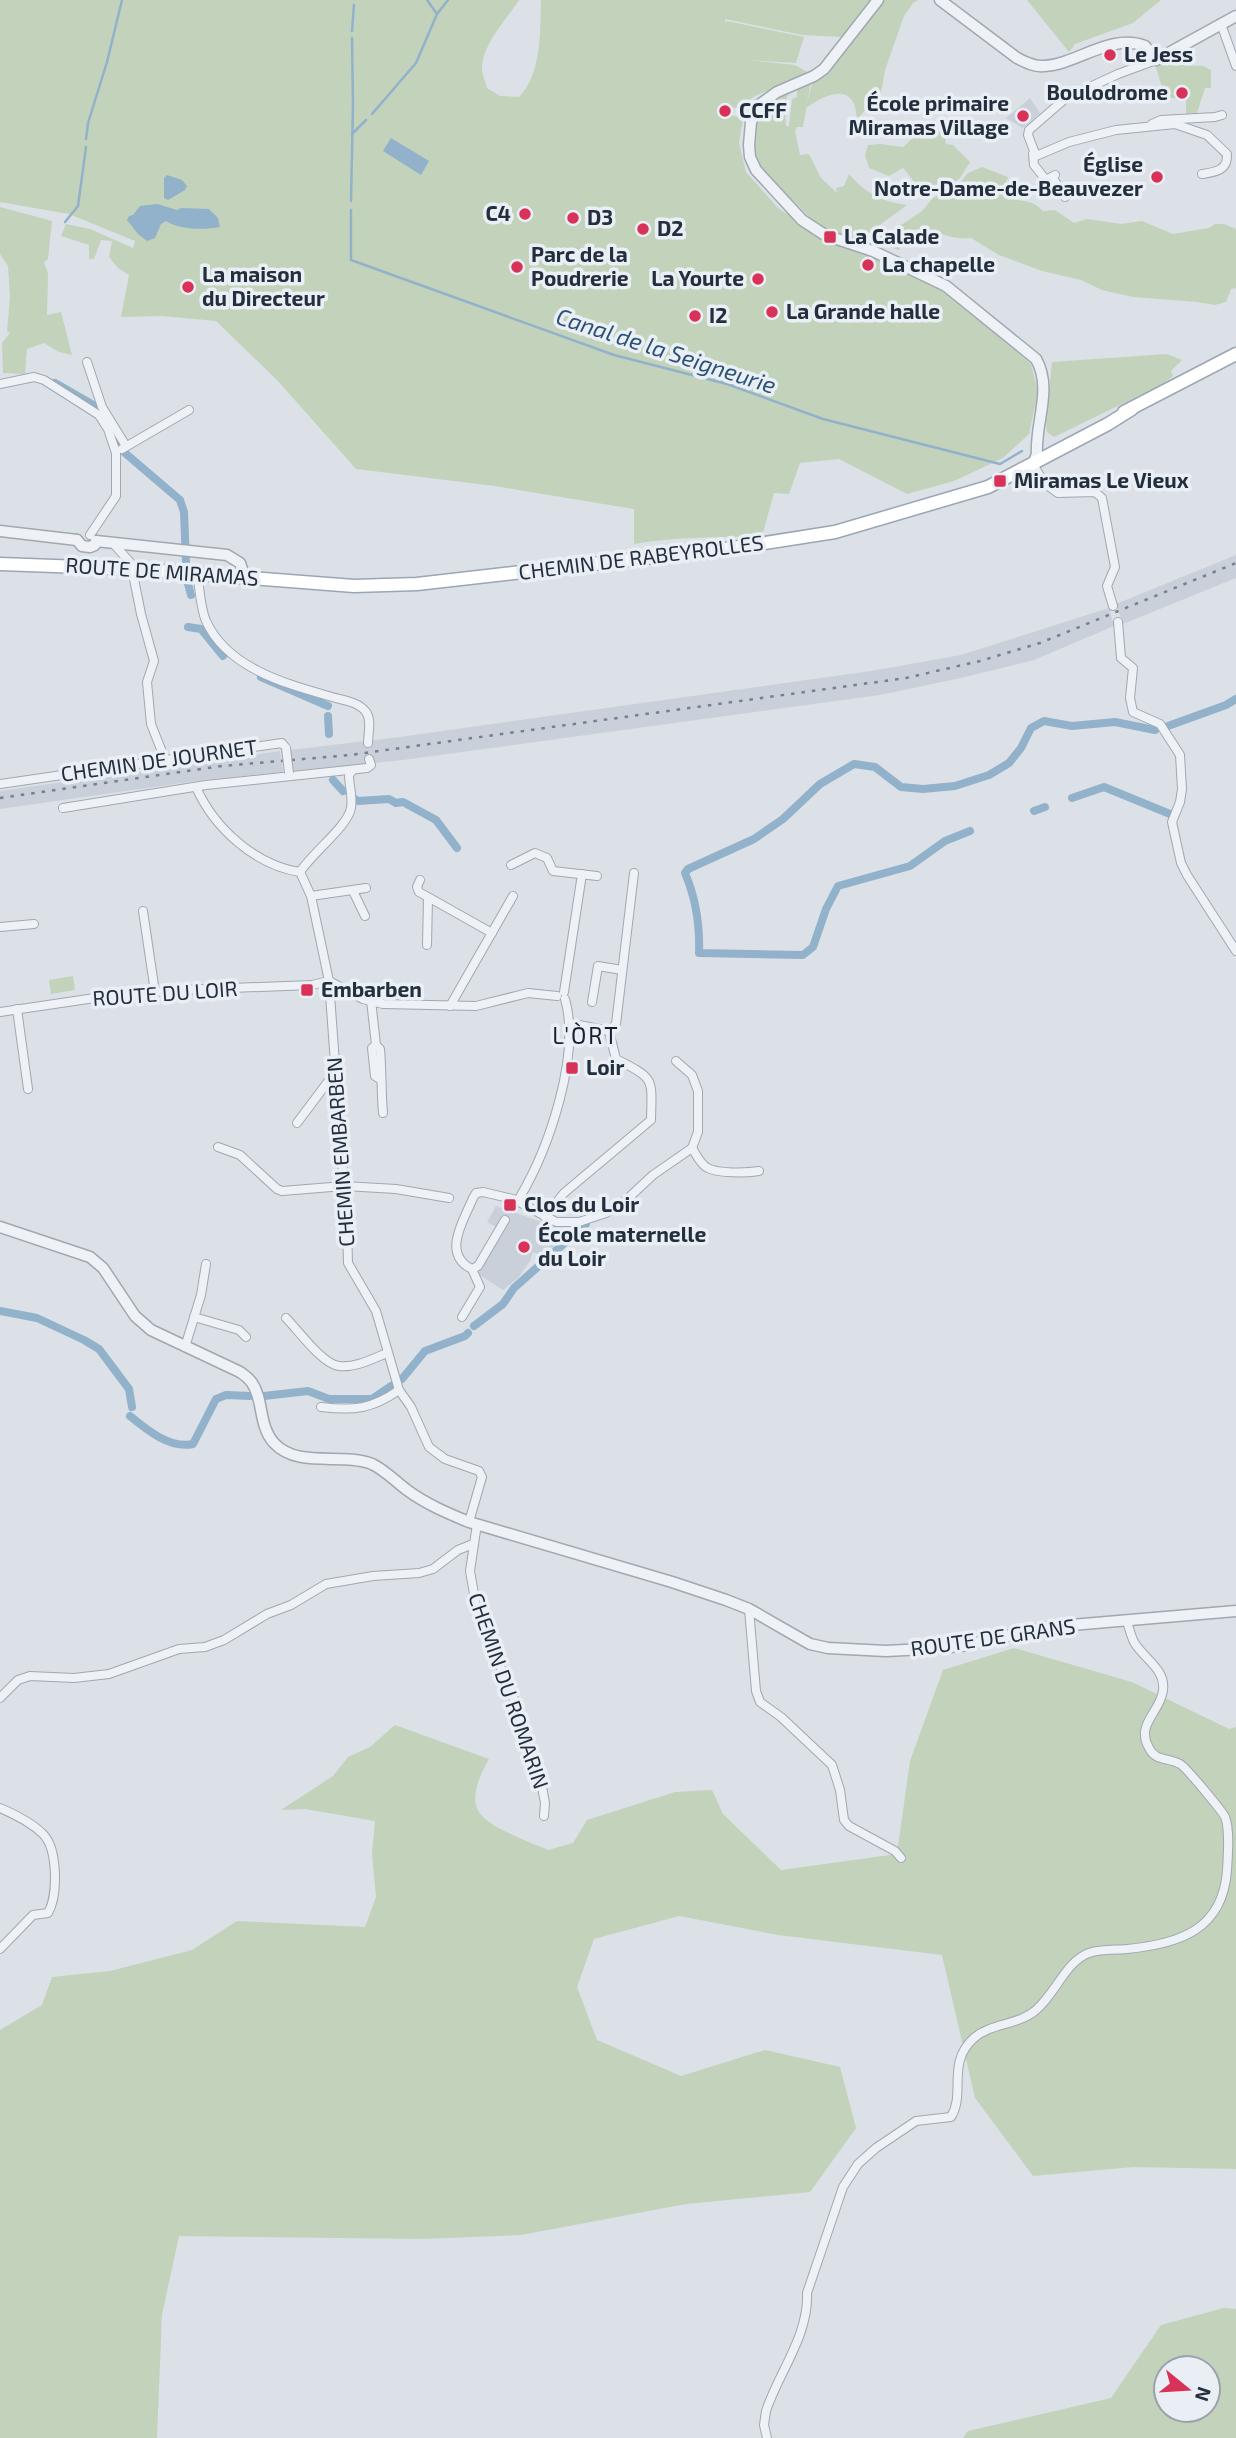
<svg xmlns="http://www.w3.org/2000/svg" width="1236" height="2438" viewBox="0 0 1236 2438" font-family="'Exo 2',sans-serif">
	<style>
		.built { fill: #c9d0d9 }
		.green { fill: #c3d2bb; fill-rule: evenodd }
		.water { fill: #92b2cb }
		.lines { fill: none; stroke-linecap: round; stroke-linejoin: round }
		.stream { stroke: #92b2cb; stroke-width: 2.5 }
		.canal { stroke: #92b2cb; stroke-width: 8 }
		.minor-casing { stroke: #a0a8b1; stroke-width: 10 }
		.tertiary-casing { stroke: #a0a8b1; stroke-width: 13 }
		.primary-casing { stroke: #99a6b4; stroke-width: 15 }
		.minor { stroke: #eef1f5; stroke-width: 8 }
		.tertiary { stroke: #eef1f5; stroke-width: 10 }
		.primary { stroke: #fff; stroke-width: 12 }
		.rail { stroke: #738192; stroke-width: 2.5; stroke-dasharray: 3.5 7; stroke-linecap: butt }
		.minor-bridge-casing { stroke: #a0a8b1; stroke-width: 10; stroke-linecap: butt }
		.minor-bridge { stroke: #eef1f5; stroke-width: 8 }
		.poi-dot { fill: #d93259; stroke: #eaeff5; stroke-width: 2.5 }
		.labels { text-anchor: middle; stroke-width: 7; stroke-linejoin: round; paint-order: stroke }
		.poi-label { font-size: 21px; font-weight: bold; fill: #242f3e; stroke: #eaeff5; text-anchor: start }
		.street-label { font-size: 21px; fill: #242f3e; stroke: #eaeff5 }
		.water-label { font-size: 23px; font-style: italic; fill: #2b5275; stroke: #eaeff5 }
		.neighbourhood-label { font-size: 23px; letter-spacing: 2px; fill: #16202e; stroke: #eaeff5 }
	</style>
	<rect width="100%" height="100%" fill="#dbe1e7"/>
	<g class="built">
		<path d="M 1030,98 L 1040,113 L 1025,126 L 1023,128 L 1006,118 Z"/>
		<path d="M 1236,555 L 1236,578 L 1123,624 L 1116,604 Z"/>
		<path d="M 1109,608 L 1114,626 L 1034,660 L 961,678 L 880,695 L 403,760 L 294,771 L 290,750 L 400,737 L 871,671 L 961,655 Z"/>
		<path d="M 280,751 L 283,772 L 203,780 L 0,809 L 0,791 Z"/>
		<path d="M 496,1206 L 559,1228 L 560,1242 L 545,1257 L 533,1252 L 530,1261 L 518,1278 L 503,1290 L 478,1274 L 501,1230 L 487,1222 Z"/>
	</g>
	<g class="green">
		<path d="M 0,0 L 519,0 C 506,20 480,47 482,71 C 483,77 486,83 487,88 L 500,96 L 519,97 C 542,74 540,31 541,0 L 872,0 L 843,37 L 802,35 L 725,19 L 726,24 L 727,21 L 804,37 L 796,63 L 748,60 L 795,65 L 811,74 L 757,95 L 736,108 L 729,107 L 730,115 L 743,118 L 739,143 L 746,172 L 778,208 L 827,239 L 849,249 L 877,255 L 930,279 L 1031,364 L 1038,392 L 1029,434 L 1003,458 L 954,481 L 907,494 L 839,459 L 800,463 L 789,494 L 774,493 L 762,536 C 719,538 677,536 634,544 L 634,509 L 495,486 L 356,469 L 277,380 L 216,321 L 162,316 L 121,317 L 129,275 L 118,268 L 109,257 L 112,241 L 101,240 L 94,259 L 89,259 L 89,245 L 61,236 L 66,224 L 90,229 L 133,248 L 135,241 L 69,214 L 0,202 Z"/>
		<path d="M 883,0 L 918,0 L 913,3 L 904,16 L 885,70 L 881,93 L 857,119 C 856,114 856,106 853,102 C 843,84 817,100 806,108 L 813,80 Z"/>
		<path d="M 1027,0 L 1161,0 L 1133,23 L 1075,44 L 1069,52 Z"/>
		<path d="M 1161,64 L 1203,66 L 1211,70 L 1211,88 L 1205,88 L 1197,113 L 1186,114 L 1186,98 L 1161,98 L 1161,84 L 1156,67 Z"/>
		<path d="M 811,82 L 803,127 L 797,127 L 795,131 L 800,155 L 809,154 L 821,178 L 837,193 L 836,188 L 844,186 L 849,174 C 865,193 882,202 907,205 L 858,241 L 826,229 L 811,219 L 795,202 L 765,177 L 753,158 L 754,130 L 759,110 L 766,101 L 791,89 C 783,101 785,112 786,126 L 789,126 L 792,99 L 797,97 L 797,88 Z"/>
		<path d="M 930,122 L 945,137 L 946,144 L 953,145 L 970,162 L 960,178 L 946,188 L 942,184 L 931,185 L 921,190 L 903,168 L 889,176 L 869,168 L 865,155 L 868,145 L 880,144 L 903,147 Z"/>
		<path d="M 982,167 L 1008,177 L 1005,186 L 1006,196 C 1020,204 1029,196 1043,211 L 1055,210 L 1074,223 L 1087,219 L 1122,224 L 1142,221 L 1173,234 L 1209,228 L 1215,224 L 1224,224 L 1236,229 L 1236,288 L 1231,289 L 1226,302 L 1215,305 L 1198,302 L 1133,297 L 1102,290 L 1081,280 L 1042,271 L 999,255 L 971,238 C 946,241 935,226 911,230 L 899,250 L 868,240 L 889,233 L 922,211 L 933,198 L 954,190 L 968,173 Z"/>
		<path d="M 0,207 L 52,221 L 48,259 L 44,262 L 48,274 L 47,315 L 61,312 L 72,355 L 59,352 L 44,343 L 27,349 L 25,374 L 3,373 L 2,343 L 10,333 L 7,331 L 10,297 L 8,266 L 0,254 Z"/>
		<path d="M 1167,354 L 1182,360 L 1171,371 L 1173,376 L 1163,384 L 1054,437 L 1047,432 L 1046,421 L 1052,362 Z"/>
		<path d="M 73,976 L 75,990 L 51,994 L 49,980 Z"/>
		<path d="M 1014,1648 L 1132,1682 L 1229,1729 L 1236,1727 L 1236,2169 L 1133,2167 L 1033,2176 L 975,2098 L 942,1955 L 778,1935 L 679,1916 L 594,1939 L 577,1987 L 597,2040 L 681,2076 L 765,2050 L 840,2067 L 856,2128 L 810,2192 L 686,2204 L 521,2235 L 423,2239 L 179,2236 L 162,2315 L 157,2438 L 0,2438 L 0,2030 L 42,2005 L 52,1977 L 110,1971 L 192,1950 L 237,1921 L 365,1927 L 376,1897 L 372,1853 L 375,1821 L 305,1809 L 281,1810 L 333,1776 L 348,1757 L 370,1747 L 395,1725 L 489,1759 C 481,1772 469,1798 479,1812 C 489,1828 530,1842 548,1850 L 573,1843 L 587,1820 L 675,1792 L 712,1790 L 723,1814 L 781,1870 L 897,1854 L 910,1761 L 943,1670 Z"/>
		<path d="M 1224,2308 L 1236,2309 L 1236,2438 L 963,2438 L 968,2431 L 1111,2398 L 1161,2325 ZM 1166,2368 L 1208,2368 L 1208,2410 L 1166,2410 Z"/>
	</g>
	<g class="water">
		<path d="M 391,138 L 429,161 L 421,175 L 383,151 Z"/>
		<path d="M 167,175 L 182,180 L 187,186 L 185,190 L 168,200 L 164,198 L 164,178 Z"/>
		<path d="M 157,204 L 177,210 L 181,208 L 209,209 L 218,218 L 220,227 C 205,230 179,230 166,221 L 161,224 L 155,238 L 147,241 L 138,234 L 127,220 L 129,216 L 133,215 L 140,206 Z"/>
	</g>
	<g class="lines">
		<g class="stream">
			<path d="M 427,0 L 437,14"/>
			<path d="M 352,31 L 354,5"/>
			<path d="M 372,114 L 416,63 L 437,14 L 448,0"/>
			<path d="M 352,134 L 366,120"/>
			<path d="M 86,139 L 88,123 L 107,62 L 122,0"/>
			<path d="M 351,201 L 353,104 L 352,38"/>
			<path d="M 351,210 L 351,260 L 614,355 L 727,384 L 823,419 L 1000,464 L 1022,451"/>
			<path d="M 65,222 L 78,206 L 86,147"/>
		</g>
		<g class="canal">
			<path d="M 55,383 L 102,410 L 105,416"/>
			<path d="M 114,434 L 125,453 L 180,500 L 184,512 L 186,563"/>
			<path d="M 187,580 L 191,595"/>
			<path d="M 188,627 L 201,629 L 223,656"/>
			<path d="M 261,677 L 328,706"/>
			<path d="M 328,716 L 329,734"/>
			<path d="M 1168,726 L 1226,705 L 1236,699"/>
			<path d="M 333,780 L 343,791"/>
			<path d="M 1072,798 L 1104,787 L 1170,814"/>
			<path d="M 355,799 L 358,801 L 389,799 L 396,803 L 403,802 L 436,820 L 457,848"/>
			<path d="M 1034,811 L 1045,807"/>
			<path d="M 970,831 L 945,841 L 910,866 L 838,886 L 826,909 L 813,947 L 803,955 L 699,953 C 700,926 696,899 685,873 L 688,869 L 754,839 L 783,819 L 820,784 L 854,764 L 875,767 L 901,787 L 923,789 L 955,786 L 989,775 L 1009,763 L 1021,748 L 1031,728 L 1044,721 L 1072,726 L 1115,722 L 1155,730"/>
			<path d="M 0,1311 L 37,1318 L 84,1340 L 99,1349 L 129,1389 L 132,1407"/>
			<path d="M 474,1326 L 503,1304 L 514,1288 L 586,1224"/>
			<path d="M 402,1379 L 425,1351 L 465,1336 L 468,1333"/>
			<path d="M 264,1396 L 308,1391 L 329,1399 L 372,1399 L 391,1386"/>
			<path d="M 130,1416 C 147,1430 170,1449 193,1444 L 216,1399 L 226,1395 L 250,1396"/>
		</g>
		<defs>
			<g id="minor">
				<path d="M 1221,24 L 1236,66"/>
				<path d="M 1156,60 L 1118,74 L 1066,98 L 1029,130 L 1028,135 L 1036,156 L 1069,142 L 1116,130 L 1175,124 L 1207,135 L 1227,154 C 1228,171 1215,172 1202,174"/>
				<path d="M 1152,124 L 1161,120 L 1215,117 L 1222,115"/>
				<path d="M 1033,154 L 1034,165 L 1046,180 L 1055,175"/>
				<path d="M 1052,177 L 1065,197"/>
				<path d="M 87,362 L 102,407 L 126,446"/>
				<path d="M 0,384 L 34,377 L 44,380 L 99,415 L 108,429 L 116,453 L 116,496 L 90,535"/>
				<path d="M 122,449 L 189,410"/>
				<path d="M 1035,462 L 1033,464 L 1044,483 L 1058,493 L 1095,492 L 1102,498 L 1115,567 L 1107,586 L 1113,606"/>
				<path d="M 112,542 L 136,569"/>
				<path d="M 132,569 L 141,614 L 154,661 L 147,682 L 151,724 L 166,762"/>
				<path d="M 197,573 C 200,589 200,607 206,621 C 228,669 287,684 332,697 C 343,700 359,702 366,712 C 372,720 368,734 368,743"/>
				<path d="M 1118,622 L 1121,658 L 1133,668 L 1130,698 L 1133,712 L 1160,724 L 1180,755 L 1182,789 L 1180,802 L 1172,822 L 1181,863 L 1187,875 L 1236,951"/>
				<path d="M 0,784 L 282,743 L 286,748"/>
				<path d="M 196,787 C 214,828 255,865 300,872"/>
				<path d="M 63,808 L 206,785 L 367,768 L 371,765 L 369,759"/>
				<path d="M 511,865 L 535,853 L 547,858 L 553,871 L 597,876"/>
				<path d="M 300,872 L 311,896 L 329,981 L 347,1228 L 348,1263 L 376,1311 L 399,1390 L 411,1407 L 429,1447 L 445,1459 L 479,1471 L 482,1477 L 469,1522"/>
				<path d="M 300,872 C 312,853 348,826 351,808 C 353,797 349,785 349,775 L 353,770"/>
				<path d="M 420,880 L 417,887 L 419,892 L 492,933"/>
				<path d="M 353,891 L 365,916"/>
				<path d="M 311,896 L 366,888"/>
				<path d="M 143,911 L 155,992"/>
				<path d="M 0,927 L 34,924"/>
				<path d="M 427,945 L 428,898"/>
				<path d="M 329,981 L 363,999 L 383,1004 L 476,1006 L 528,993 L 557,996"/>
				<path d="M 564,992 L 582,874"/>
				<path d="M 371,1000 L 376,1045 L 380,1049 C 382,1071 381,1090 383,1113"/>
				<path d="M 592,1002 L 598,966 L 622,970"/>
				<path d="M 450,1006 L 513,896"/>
				<path d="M 17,1009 L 28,1089"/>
				<path d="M 0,1012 L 115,995 L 180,990 L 312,985 L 329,981"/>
				<path d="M 569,1023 L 609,1031 L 616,1024 L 634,873"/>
				<path d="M 376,1045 L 372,1048 L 375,1076 L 380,1079"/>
				<path d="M 297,1123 L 336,1071"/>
				<path d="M 218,1147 L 240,1155 L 277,1189 L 282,1191 L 344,1186 L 396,1189 L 449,1198"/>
				<path d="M 692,1148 C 696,1154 700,1163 706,1167 C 716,1174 747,1173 759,1171"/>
				<path d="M 520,1197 C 549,1148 581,1055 565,999"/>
				<path d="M 521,1203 L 556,1222 L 579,1222 L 606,1213 L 624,1202 L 653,1175 L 692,1148 L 698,1132 L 698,1091 L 692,1075 L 676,1061"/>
				<path d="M 545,1217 L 564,1193 L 651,1120 C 652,1077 655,1079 616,1059 L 609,1031"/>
				<path d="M 472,1269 C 441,1254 464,1220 473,1198 L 476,1193 L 483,1192 L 513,1199"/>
				<path d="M 194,1317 L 239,1330 L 246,1337"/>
				<path d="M 462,1317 L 480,1287 L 472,1269 L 478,1266 L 505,1220"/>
				<path d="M 286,1318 C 298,1330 322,1364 339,1366 C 355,1368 372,1359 387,1353"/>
				<path d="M 185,1347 L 201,1295 L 206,1264"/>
				<path d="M 321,1407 C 354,1411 372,1409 399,1390"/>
				<path d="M 477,1524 L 470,1571 L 477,1611 L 519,1711 L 527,1745 L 540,1776 L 545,1803 L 544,1816"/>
				<path d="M 749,1609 L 756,1691 L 760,1702 L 781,1717 L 832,1765 L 840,1790 L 844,1820 L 849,1826 L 895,1851 L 901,1858"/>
				<path d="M 0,1698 L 18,1680 L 30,1676 L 74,1678 L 109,1674 L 179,1649 L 205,1647 L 224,1640 L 267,1614 L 291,1605 L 326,1584 L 373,1576 L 419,1573 L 433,1569 L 458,1550 L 473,1544"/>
				<path d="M 0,1808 C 14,1814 32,1823 43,1834 C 58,1849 58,1896 48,1913 L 33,1915 L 0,1949"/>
				<path d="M 767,2438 L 764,2425 L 766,2411 C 779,2372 809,2335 807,2293 L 843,2187 L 858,2164 L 876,2148 L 916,2121 L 951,2117 C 966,2093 946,2063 974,2038 C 991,2023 1019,2025 1036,2010 C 1056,1993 1066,1961 1089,1953 C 1100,1949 1115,1950 1127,1949 C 1179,1944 1223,1930 1227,1870 C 1228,1855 1230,1829 1225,1817 C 1222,1811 1186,1767 1180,1764 C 1168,1757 1156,1762 1149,1748 C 1135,1724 1161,1712 1163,1690 C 1166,1669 1143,1658 1134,1642 C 1131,1636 1129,1628 1127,1621"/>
			</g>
			<g id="tertiary">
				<path d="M 878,0 L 824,69 L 814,76 L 777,92 L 759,105 L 751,122 L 749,145 L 750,157 L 756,170 L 802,220 L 825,235 L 873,251 L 946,286 L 1036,359 C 1053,389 1035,422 1037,454 L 1033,464"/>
				<path d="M 940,0 L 1017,58 C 1025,62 1034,67 1044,66 C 1078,64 1110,33 1145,46 L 1156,60 L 1236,16"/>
				<path d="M 0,531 L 77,540"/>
				<path d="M 77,540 L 82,546 L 90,547 L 95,545 L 96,541"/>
				<path d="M 96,541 L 227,555 L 240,563 L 245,578"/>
				<path d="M 0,1227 L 90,1257 L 103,1268 L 135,1316 L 151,1330 L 240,1372 C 244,1375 249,1378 252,1383 C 264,1400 258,1425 274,1443 C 298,1469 342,1452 372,1464 C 385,1470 396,1482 407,1490 C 426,1504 447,1513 469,1522 L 672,1582 L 726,1600 L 749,1609 L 810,1644 L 828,1648 L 886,1651 L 924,1649 L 962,1646 L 1048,1627 L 1236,1611"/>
			</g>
			<g id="primary">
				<path d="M 1124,412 L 1236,354"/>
				<path d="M 0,564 L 136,569 L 354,586 L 417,584 L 733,548 L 835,532 L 988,487 L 1108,424 L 1132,409"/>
			</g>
		</defs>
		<use href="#minor" class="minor-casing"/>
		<use href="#tertiary" class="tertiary-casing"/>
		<use href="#primary" class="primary-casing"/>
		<use href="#minor" class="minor"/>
		<use href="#tertiary" class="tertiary"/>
		<use href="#primary" class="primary"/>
		<path class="rail" d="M 0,798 L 222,766 L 350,755 L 906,678 L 980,661 L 1040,643 L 1236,563"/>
		<defs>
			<path id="minor-bridge" d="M 286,748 L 289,773"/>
		</defs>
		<use href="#minor-bridge" class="minor-bridge-casing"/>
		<use href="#minor-bridge" class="minor-bridge"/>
	</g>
	<g class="poi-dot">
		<circle cx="1110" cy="55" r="7"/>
		<circle cx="1182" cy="93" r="7"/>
		<circle cx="725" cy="111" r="7"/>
		<circle cx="1023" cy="116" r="7"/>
		<circle cx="1157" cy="177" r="7"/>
		<circle cx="525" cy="214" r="7"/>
		<circle cx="573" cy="218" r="7"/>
		<circle cx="643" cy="229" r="7"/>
		<rect x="823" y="230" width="14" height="14" rx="3.5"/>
		<circle cx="868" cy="265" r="7"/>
		<circle cx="517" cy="267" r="7"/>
		<circle cx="758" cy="279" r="7"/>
		<circle cx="188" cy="287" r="7"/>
		<circle cx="772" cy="312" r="7"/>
		<circle cx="695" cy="316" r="7"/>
		<rect x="993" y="474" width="14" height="14" rx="3.5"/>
		<rect x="300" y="983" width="14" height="14" rx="3.5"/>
		<rect x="565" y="1061" width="14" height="14" rx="3.5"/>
		<rect x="503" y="1198" width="14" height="14" rx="3.5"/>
		<circle cx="524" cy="1247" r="7"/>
	</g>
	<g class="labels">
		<g class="poi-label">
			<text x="1124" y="62">Le Jess</text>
			<text x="1168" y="100" text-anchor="end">Boulodrome</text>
			<text x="1009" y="111" text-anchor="end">École primaire<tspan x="1009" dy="24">Miramas Village</tspan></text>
			<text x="739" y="118">CCFF</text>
			<text x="1143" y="172" text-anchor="end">Église<tspan x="1143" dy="24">Notre-Dame-de-Beauvezer</tspan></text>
			<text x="511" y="221" text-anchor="end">C4</text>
			<text x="587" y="225">D3</text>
			<text x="657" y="236">D2</text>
			<text x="844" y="244">La Calade</text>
			<text x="531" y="262">Parc de la<tspan x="531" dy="24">Poudrerie</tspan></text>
			<text x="882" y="272">La chapelle</text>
			<text x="202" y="282">La maison<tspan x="202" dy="24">du Directeur</tspan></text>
			<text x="744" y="286" text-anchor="end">La Yourte</text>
			<text x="786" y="319">La Grande halle</text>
			<text x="709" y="323">I2</text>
			<text x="1014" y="488">Miramas Le Vieux</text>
			<text x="321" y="997">Embarben</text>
			<text x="586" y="1075">Loir</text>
			<text x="524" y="1212">Clos du Loir</text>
			<text x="538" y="1242">École maternelle<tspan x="538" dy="24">du Loir</tspan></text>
		</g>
		<g class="street-label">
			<text transform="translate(641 558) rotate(-7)" y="7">CHEMIN DE RABEYROLLES</text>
			<text transform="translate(162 572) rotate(4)" y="7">ROUTE DE MIRAMAS</text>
			<text transform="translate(159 761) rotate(-8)" y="7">CHEMIN DE JOURNET</text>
			<text transform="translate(165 994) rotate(-4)" y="7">ROUTE DU LOIR</text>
			<text transform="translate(341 1152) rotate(-94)" y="7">CHEMIN EMBARBEN</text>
			<text transform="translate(993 1638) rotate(-8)" y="7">ROUTE DE GRANS</text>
			<text transform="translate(508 1691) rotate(71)" y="7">CHEMIN DU ROMARIN</text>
		</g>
		<g class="water-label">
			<text transform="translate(666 351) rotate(18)" y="8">Canal de la Seigneurie</text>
		</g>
		<g class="neighbourhood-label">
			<text x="586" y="1044">L'ÒRT</text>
		</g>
	</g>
	<g transform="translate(1187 2389) rotate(108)"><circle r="33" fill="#eaeff5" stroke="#9ba2ac" stroke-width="2"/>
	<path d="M0-5L12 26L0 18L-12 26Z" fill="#d93259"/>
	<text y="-10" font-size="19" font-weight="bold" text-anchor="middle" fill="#242f3e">N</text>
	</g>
</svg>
